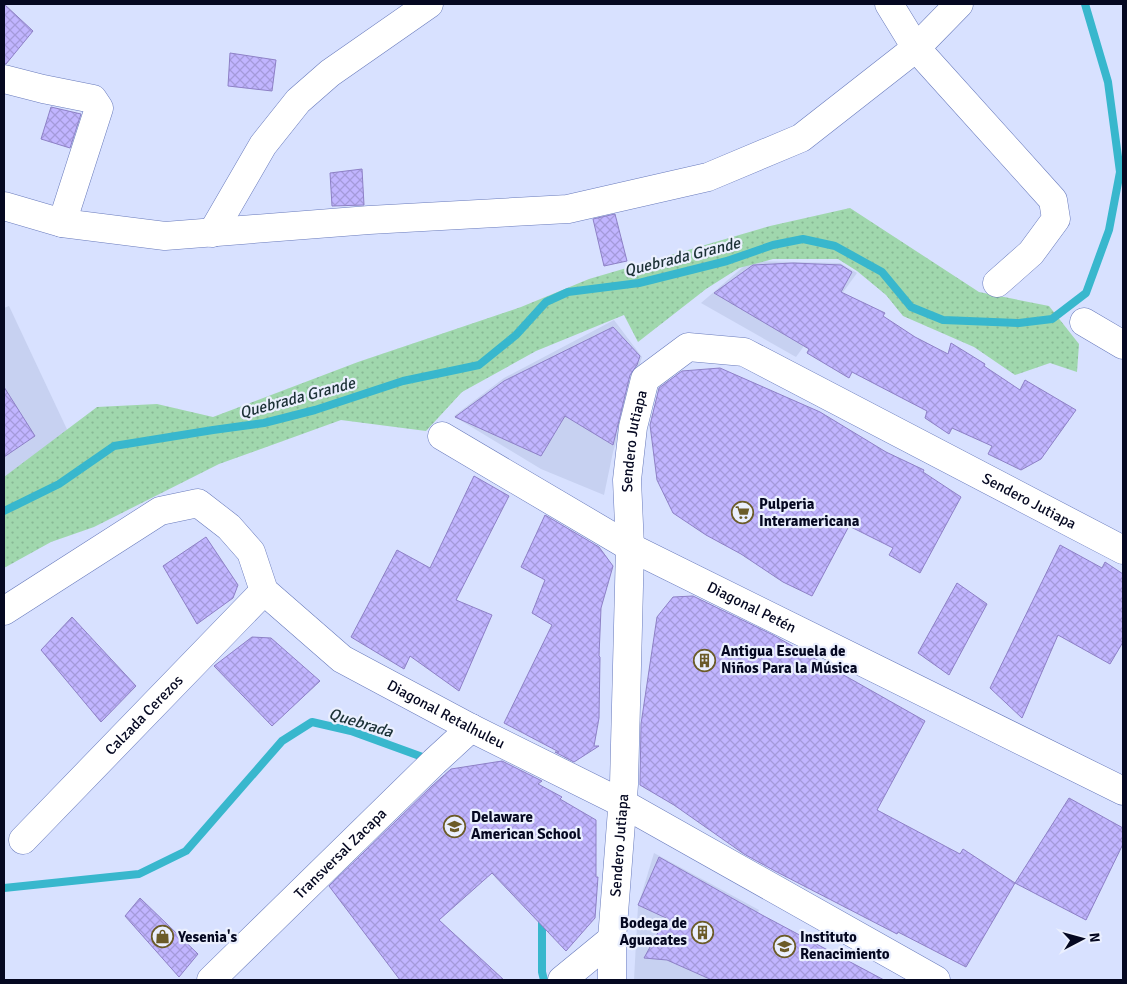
<svg xmlns="http://www.w3.org/2000/svg" width="1127" height="984" viewBox="0 0 1127 984" font-family="Signika,sans-serif">
	<style>
		.built { fill: #c7d1f1 }
		.grass { fill: url(#grass-dots) }
		.lines { fill: none; stroke-linecap: round; stroke-linejoin: round }
		.stream { stroke: #38b7cd; stroke-width: 8 }
		.building { fill: url(#building-cross-hatch); stroke: #8d80c6 }
		.minor-casing { stroke: #687abc; stroke-width: 29 }
		.minor { stroke: #fff; stroke-width: 28 }
		.labels { text-anchor: middle; stroke-width: 4.5; stroke-linejoin: round; paint-order: stroke }
		.street-label { font-size: 15px; fill: #050821; stroke: #eaeffe }
		.poi-label { font-size: 15px; font-weight: bold; fill: #050821; stroke: #eaeffe; text-anchor: start }
		.water-label { font-size: 16px; font-style: italic; fill: #1b3035; stroke: #eaeffe }
	</style>
	<defs>
		<pattern id="grass-dots" width="8" height="8" patternUnits="userSpaceOnUse" patternTransform="scale(1.25)"><rect width="8" height="8" fill="#a0d7ad"/><path d="M2 2h.1M6 6h.1" fill="none" stroke="#88b795" stroke-width="1.8" stroke-linecap="round"/></pattern>
		<pattern id="building-cross-hatch" width="8" height="8" patternUnits="userSpaceOnUse" patternTransform="scale(1.25)"><rect width="8" height="8" fill="#c1b5ff"/><path d="M0 0l8 8M0 8l8-8" fill="none" stroke="#a49ada"/></pattern>
	</defs>
	<rect width="100%" height="100%" fill="#d8e1ff"/>
	<g class="built">
		<path d="M 750,261 L 840,263 L 857,273 L 796,357 L 701,303 Z"/>
		<path d="M 9,306 L 72,440 L 4,485 L 4,308 Z"/>
		<path d="M 614,320 L 642,357 L 613,452 L 604,495 L 541,469 L 455,417 L 454,416 L 504,378 Z"/>
		<path d="M 654,853 L 759,910 L 732,980 L 634,980 L 638,906 Z"/>
	</g>
	<path class="grass" d="M 850,208 L 979,292 L 1049,306 L 1079,344 L 1077,372 L 1050,363 L 1015,375 L 974,347 L 903,316 L 886,295 L 857,271 L 838,259 L 773,259 L 739,268 L 706,289 L 638,342 L 624,315 L 536,351 L 462,392 L 426,431 L 341,420 L 219,464 L 94,527 L 51,542 L 4,568 L 4,477 L 97,407 L 157,404 L 213,417 L 358,362 L 521,307 L 589,279 L 770,226 Z"/>
	<g class="lines">
		<g class="stream">
			<path d="M 4,511 L 59,484 L 114,446 L 213,430 L 264,423 L 315,410 L 403,381 L 479,365 L 516,335 L 546,302 L 568,292 L 639,283 L 727,261 L 773,245 L 803,239 L 835,246 L 882,272 L 911,307 L 943,320 L 1019,323 L 1052,319 L 1086,293 L 1109,230 L 1120,172 L 1108,82 L 1085,4"/>
			<path d="M 4,888 L 139,874 L 186,851 L 282,741 L 312,722 L 351,731 L 428,759"/>
			<path d="M 542,917 L 542,972 L 544,980"/>
		</g>
	</g>
	<g class="building">
		<path d="M 4,4 L 33,31 L 6,64 L 4,64 Z"/>
		<path d="M 230,53 L 276,60 L 272,91 L 228,86 Z"/>
		<path d="M 51,107 L 81,114 L 70,148 L 41,139 Z"/>
		<path d="M 362,169 L 364,205 L 332,206 L 330,173 Z"/>
		<path d="M 615,214 L 627,261 L 604,266 L 593,219 Z"/>
		<path d="M 793,263 L 841,265 L 852,272 L 841,292 L 885,313 L 883,316 L 915,337 L 948,354 L 951,343 L 985,364 L 984,366 L 1020,390 L 1025,380 L 1076,410 L 1041,459 L 1021,470 L 988,454 L 992,446 L 952,428 L 949,434 L 925,418 L 927,411 L 852,372 L 849,378 L 807,353 L 809,349 L 714,293 L 753,265 Z"/>
		<path d="M 613,327 L 640,356 L 637,365 L 630,375 L 613,445 L 565,416 L 541,456 L 455,417 L 504,381 Z"/>
		<path d="M 720,368 L 820,412 L 886,452 L 924,470 L 923,472 L 961,497 L 920,573 L 889,555 L 893,548 L 849,526 L 812,596 L 783,582 L 741,554 L 706,535 L 673,513 L 657,480 L 650,425 L 659,388 L 682,371 Z"/>
		<path d="M 4,387 L 35,436 L 4,457 Z"/>
		<path d="M 474,476 L 509,496 L 456,600 L 492,615 L 459,691 L 410,656 L 404,669 L 351,637 L 397,550 L 430,568 Z"/>
		<path d="M 545,515 L 599,547 L 613,566 L 601,608 L 599,656 L 600,657 L 599,718 L 594,746 L 599,746 L 574,762 L 555,752 L 559,752 L 504,723 L 552,625 L 532,613 L 545,580 L 521,567 Z"/>
		<path d="M 206,537 L 238,585 L 233,598 L 197,624 L 163,566 Z"/>
		<path d="M 1060,545 L 1102,568 L 1105,562 L 1123,574 L 1123,642 L 1110,664 L 1058,635 L 1022,718 L 990,688 Z"/>
		<path d="M 957,583 L 987,604 L 949,675 L 918,653 Z"/>
		<path d="M 693,596 L 773,635 L 925,721 L 877,810 L 960,854 L 963,849 L 1015,883 L 966,967 L 898,932 L 897,934 L 775,871 L 744,854 L 674,805 L 640,785 L 641,724 L 657,617 L 673,597 Z"/>
		<path d="M 72,617 L 136,686 L 101,722 L 41,650 Z"/>
		<path d="M 252,637 L 271,638 L 320,681 L 272,726 L 214,666 Z"/>
		<path d="M 502,761 L 542,781 L 538,784 L 562,797 L 560,799 L 596,820 L 596,877 L 598,877 L 595,918 L 566,951 L 492,873 L 439,920 L 504,980 L 400,980 L 329,886 L 432,786 L 451,769 Z"/>
		<path d="M 1069,798 L 1123,828 L 1123,844 L 1086,920 L 1015,883 Z"/>
		<path d="M 659,857 L 762,915 L 884,980 L 712,980 L 667,960 L 644,958 L 666,918 L 638,905 Z"/>
		<path d="M 140,898 L 198,954 L 179,977 L 125,916 Z"/>
	</g>
	<g class="lines">
		<defs>
			<g id="minor">
				<path d="M 889,4 L 916,48 L 1053,200 L 1056,219 L 1031,253 L 997,283"/>
				<path d="M 4,79 L 43,89 L 93,99 L 99,108 L 62,223"/>
				<path d="M 4,206 L 62,223 L 165,236 L 369,220 L 568,209 L 708,177 L 801,138 L 916,48 L 959,4"/>
				<path d="M 212,233 L 263,145 L 298,101 L 330,73 L 429,4"/>
				<path d="M 1084,322 L 1123,345"/>
				<path id="s1" d="M 442,436 L 630,547 L 1123,791"/>
				<path id="s2" d="M 4,611 L 160,511 L 198,503 L 229,527 L 251,552 L 264,591 L 342,659 L 471,728 L 622,803 L 936,980"/>
				<path id="s3" d="M 23,840 L 264,591"/>
				<path id="s4" d="M 211,980 L 434,762 L 471,728"/>
				<path d="M 562,980 L 612,939"/>
				<path id="s5" d="M 612,980 L 612,939 L 624,784 L 630,547 L 627,480 L 633,427 L 645,379 L 688,347 L 744,352 L 1123,550"/>
			</g>
		</defs>
		<use href="#minor" class="minor-casing"/>
		<use href="#minor" class="minor"/>
	</g>
	<defs>
		<symbol id="supermarket-ring" viewBox="-11 -11 22 22"><circle r="9.5" fill="#eaeffe" stroke="#6b5b28" stroke-width="1.5"/><path d="M-6-5.5h2.5l.6 2H6L4.5 2H-2.5L-4.4-4H-6ZM-1.5 3.2a1.3 1.3 0 1 0 .1 0ZM3 3.2a1.3 1.3 0 1 0 .1 0Z" fill="#6b5b28"/></symbol>
		<symbol id="building-ring" viewBox="-11 -11 22 22"><circle r="9.5" fill="#eaeffe" stroke="#6b5b28" stroke-width="1.5"/><path d="M-4-6H4V6H1V3H-1V6H-4ZM-2.5-4.3h1.7v1.8h-1.7ZM.8-4.3h1.7v1.8H.8ZM-2.5-1h1.7V.8h-1.7ZM.8-1h1.7V.8H.8Z" fill="#6b5b28"/></symbol>
		<symbol id="school-ring" viewBox="-11 -11 22 22"><circle r="9.5" fill="#eaeffe" stroke="#6b5b28" stroke-width="1.5"/><path d="M0-5L7-2L0 1L-7-2ZM-4 1L0 2.5L4 1V4Q0 6-4 4Z" fill="#6b5b28"/></symbol>
		<symbol id="shop-ring" viewBox="-11 -11 22 22"><circle r="9.5" fill="#eaeffe" stroke="#6b5b28" stroke-width="1.5"/><path d="M-5-2.5h2.3a2.7 3.5 0 0 1 5.4 0H5L5.5 6h-11ZM-1.5-2.5h3a1.5 2.3 0 0 0-3 0Z" fill="#6b5b28"/></symbol>
	</defs>
	<g fill-rule="evenodd">
		<use href="#supermarket-ring" x="730" y="500" width="25" height="25"/>
		<use href="#building-ring" x="692" y="648" width="25" height="25"/>
		<use href="#school-ring" x="442" y="814" width="25" height="25"/>
		<use href="#building-ring" x="690" y="920" width="25" height="25"/>
		<use href="#shop-ring" x="150" y="924" width="25" height="25"/>
		<use href="#school-ring" x="772" y="934" width="25" height="25"/>
	</g>
	<g class="labels">
		<g class="street-label">
			<text dy="5" stroke="none"><textPath href="#s5" startOffset="540">Sendero Jutiapa</textPath></text>
			<text dy="5" stroke="none"><textPath href="#s5" startOffset="1035">Sendero Jutiapa</textPath></text>
			<text dy="5" stroke="none"><textPath href="#s1" startOffset="354">Diagonal Petén</textPath></text>
			<text dy="5" stroke="none"><textPath href="#s2" startOffset="559">Diagonal Retalhuleu</textPath></text>
			<text dy="5" stroke="none"><textPath href="#s3" startOffset="174">Calzada Cerezos</textPath></text>
			<text dy="5" stroke="none"><textPath href="#s5" startOffset="135">Sendero Jutiapa</textPath></text>
			<text dy="5" stroke="none"><textPath href="#s4" startOffset="181">Transversal Zacapa</textPath></text>
		</g>
		<g class="poi-label">
			<text x="759" y="509">Pulperia<tspan x="759" dy="17">Interamericana</tspan></text>
			<text x="721" y="656">Antigua Escuela de<tspan x="721" dy="17">Niños Para la Música</tspan></text>
			<text x="471" y="822">Delaware<tspan x="471" dy="17">American School</tspan></text>
			<text x="687" y="928" text-anchor="end">Bodega de<tspan x="687" dy="17">Aguacates</tspan></text>
			<text x="178" y="942">Yesenia's</text>
			<text x="800" y="942">Instituto<tspan x="800" dy="17">Renacimiento</tspan></text>
		</g>
		<g class="water-label">
			<text transform="translate(682 256) rotate(-14)" y="6">Quebrada Grande</text>
			<text transform="translate(297 397) rotate(-15)" y="6">Quebrada Grande</text>
			<text transform="translate(361 722) rotate(17)" y="6">Quebrada</text>
		</g>
	</g>
	<rect width="1127" height="984" fill="none" stroke="#050821" stroke-width="10"/>
	<g transform="translate(1082 939) rotate(84)" stroke="#eaeffe" stroke-width="4" paint-order="stroke">
	<path d="M0-4L9 19L0 12L-9 19Z" fill="#050821"/>
	<text y="-8" font-size="14" font-weight="bold" text-anchor="middle" fill="#050821">N</text>
	</g>
</svg>
